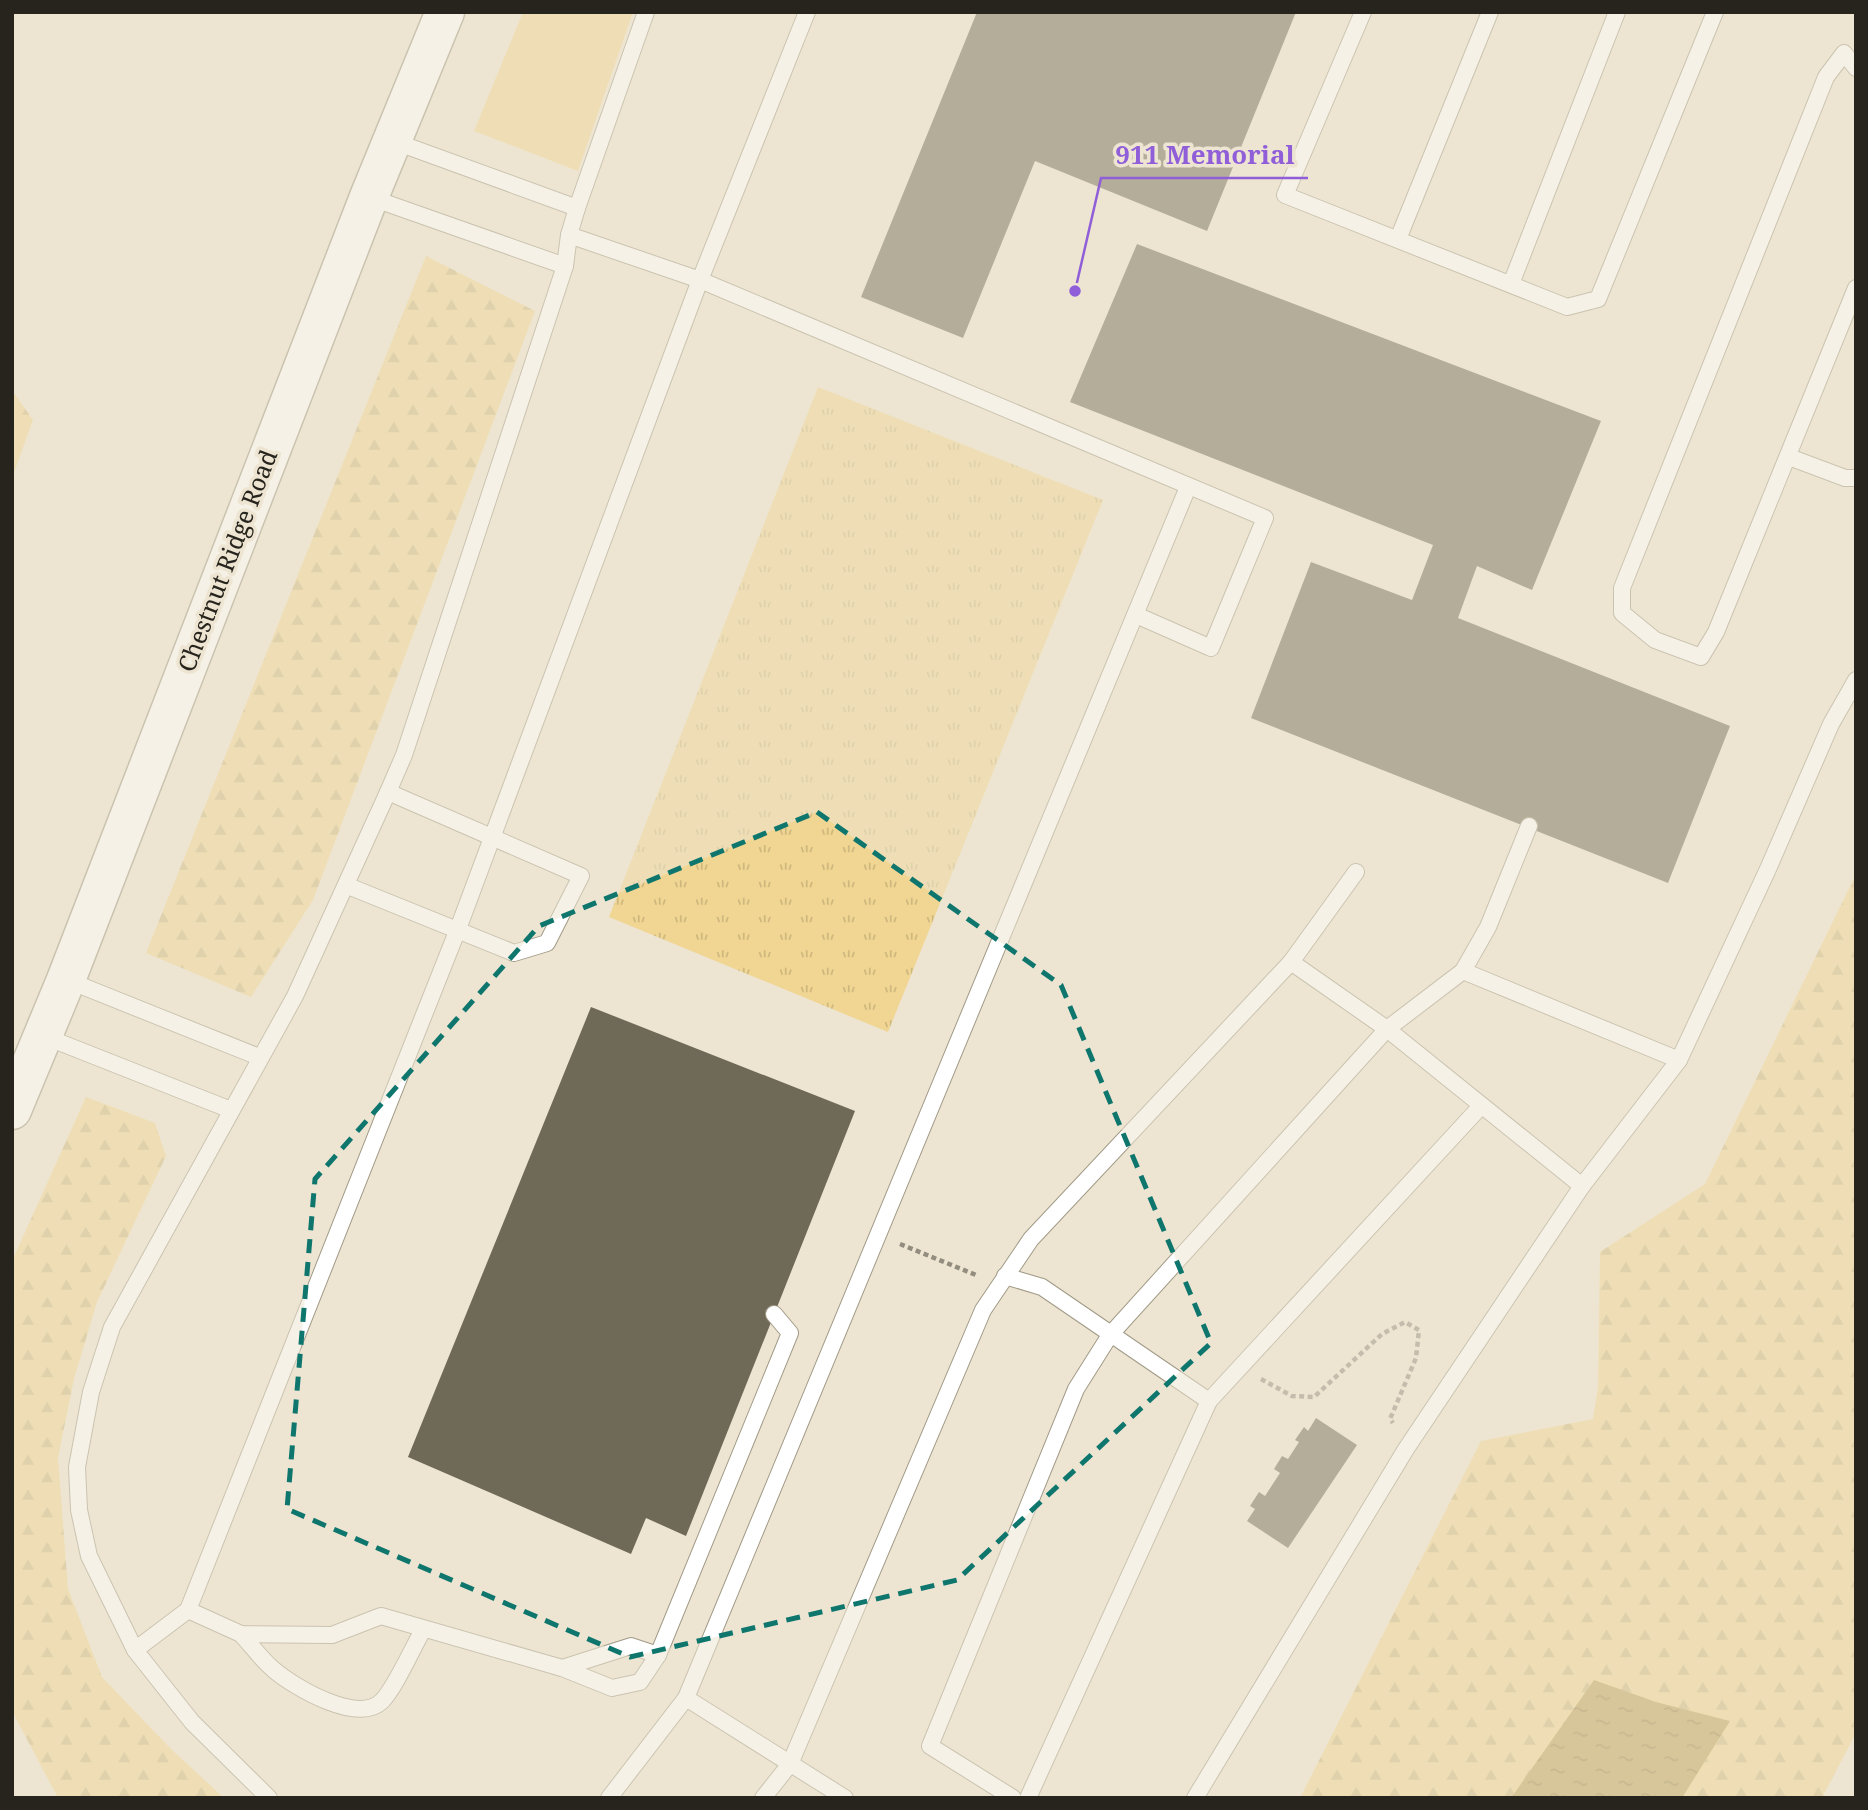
<svg xmlns="http://www.w3.org/2000/svg" width="1868" height="1810" viewBox="0 0 1868 1810" font-family="'Noto Serif',serif">
	<style>
		.grass { fill: #f1d693 }
		.forest { fill: url(#forest-firs) }
		.park { fill: url(#park-tufts) }
		.water { fill: url(#water-ripples) }
		.building { fill: #6f6957 }
		.lines { fill: none; stroke-linecap: round; stroke-linejoin: round }
		.service-casing { stroke: #a19a87; stroke-width: 18 }
		.tertiary-casing { stroke: #a19a87; stroke-width: 41 }
		.path { stroke: #938d80; stroke-width: 4.5; stroke-dasharray: 5 3.5; stroke-linecap: butt }
		.service { stroke: #fff; stroke-width: 16 }
		.tertiary { stroke: #fff; stroke-width: 38 }
		.marked { fill: none; stroke: #0f766e; stroke-width: 5; stroke-dasharray: 14 9; stroke-linejoin: round }
		.labels { text-anchor: middle; stroke-width: 7; stroke-linejoin: round; paint-order: stroke }
		.street-label { font-size: 24px; fill: #27241d; stroke: #ede5d2 }
		.leader { fill: none; stroke: #8f5ed8; stroke-width: 2.5 }
		.callout-dot { fill: #8f5ed8; stroke: #ede5d2; stroke-width: 2.5 }
		.callout-label { font-size: 26px; text-anchor: middle; font-weight: bold; fill: #8f5ed8; stroke: #ede5d2; stroke-width: 7; stroke-linejoin: round; paint-order: stroke }
	</style>
	<defs>
		<pattern id="forest-firs" width="22" height="20" patternUnits="userSpaceOnUse" patternTransform="scale(1.75)"><rect width="22" height="20" fill="#f1d693"/><path d="M5 1l3.5 6h-7zM16 11l3.5 6h-7z" fill="#cfb87e"/></pattern>
		<pattern id="park-tufts" width="24" height="20" patternUnits="userSpaceOnUse" patternTransform="scale(1.75)"><rect width="24" height="20" fill="#f1d693"/><path d="M3 7l-1-3M5 7V3M7 7l1-3M15 17l-1-3M17 17v-4M19 17l1-3" fill="none" stroke="#cfb87e"/></pattern>
		<pattern id="water-ripples" width="26" height="14" patternUnits="userSpaceOnUse" patternTransform="scale(1.75)"><rect width="26" height="14" fill="#bda054"/><path d="M2 4q2-2 4 0t4 0M15 11q2-2 4 0t4 0" fill="none" stroke="#9a8245"/></pattern>
	</defs>
	<rect width="100%" height="100%" fill="#ede5d2"/>
	<path class="grass" d="M 523,12 L 633,12 L 578,171 L 474,131 Z"/>
	<g class="forest">
		<path d="M 426,256 L 535,311 L 313,900 L 251,997 L 146,953 Z"/>
		<path d="M 12,390 L 33,420 L 12,478 Z"/>
		<path d="M 1856,874 L 1856,1733 L 1822,1798 L 1300,1798 L 1481,1441 L 1593,1419 L 1598,1387 L 1600,1252 L 1705,1184 Z"/>
		<path d="M 86,1097 L 155,1123 L 166,1156 L 97,1302 L 74,1379 L 58,1458 L 68,1589 L 102,1677 L 171,1749 L 224,1798 L 58,1798 L 12,1711 L 12,1261 Z"/>
	</g>
	<path class="park" d="M 818,387 L 1103,500 L 888,1032 L 609,917 Z"/>
	<path class="water" d="M 1594,1680 L 1656,1702 L 1730,1721 L 1682,1798 L 1511,1798 Z"/>
	<g class="building">
		<path d="M 977,12 L 1296,12 L 1207,231 L 1035,161 L 963,338 L 861,297 Z"/>
		<path d="M 1137,244 L 1601,421 L 1532,590 L 1477,566 L 1458,618 L 1730,726 L 1668,883 L 1251,718 L 1311,562 L 1412,600 L 1433,545 L 1070,402 Z"/>
		<path d="M 591,1007 L 855,1111 L 686,1536 L 646,1518 L 631,1554 L 408,1457 Z"/>
		<path d="M 1316,1418 L 1357,1445 L 1288,1548 L 1247,1521 L 1255,1509 L 1250,1506 L 1259,1492 L 1265,1496 L 1280,1473 L 1274,1469 L 1282,1456 L 1288,1459 L 1299,1442 L 1295,1440 L 1304,1427 L 1308,1431 Z"/>
	</g>
	<g class="lines">
		<defs>
			<g id="service">
				<path d="M 1363,12 L 1285,195 L 1567,307 L 1598,299 L 1715,12"/>
				<path d="M 1856,68 L 1844,53 L 1826,77 L 1622,588 L 1622,613 L 1655,640 L 1701,657 L 1716,632 L 1856,288"/>
				<path d="M 393,141 L 577,208"/>
				<path d="M 369,197 L 565,266"/>
				<path d="M 569,235 L 700,280 L 1265,518 L 1211,648 L 1136,615"/>
				<path d="M 1398,239 L 1490,12"/>
				<path d="M 1511,284 L 1617,12"/>
				<path d="M 1789,457 L 1845,478 L 1856,478"/>
				<path d="M 348,886 L 514,953 L 547,943 L 581,876 L 388,792"/>
				<path d="M 1291,962 L 1387,1029 L 1582,1186"/>
				<path d="M 1463,971 L 1679,1060"/>
				<path d="M 67,980 L 259,1057"/>
				<path d="M 41,1035 L 231,1110"/>
				<path d="M 1005,1276 L 1042,1287 L 1209,1401"/>
				<path d="M 188,1610 L 241,1634 L 332,1635 L 381,1616 L 562,1668 L 612,1688 L 640,1682 L 658,1655 L 790,1333 L 774,1314"/>
				<path d="M 241,1634 C 252,1646 262,1660 274,1670 C 294,1687 358,1725 382,1701 C 395,1688 413,1647 423,1630"/>
				<path d="M 135,1650 L 188,1610 L 458,929 L 700,280 L 807,12"/>
				<path d="M 562,1668 L 631,1646 L 658,1655"/>
				<path d="M 269,1798 L 192,1722 L 135,1650 L 89,1556 L 79,1510 L 77,1467 L 91,1392 L 112,1327 L 295,996 L 388,792 L 404,755 L 565,266 L 569,235 L 577,208 L 646,12"/>
				<path d="M 609,1798 L 686,1698"/>
				<path d="M 763,1798 L 790,1764 L 983,1310 L 1031,1239 L 1291,962 L 1356,872"/>
				<path d="M 845,1798 L 686,1698 L 1188,487"/>
				<path d="M 1013,1798 L 930,1746 L 1076,1389 L 1110,1335 L 1387,1029 L 1463,971 L 1488,927 L 1529,826"/>
				<path d="M 1028,1798 L 1209,1401 L 1481,1106"/>
				<path d="M 1195,1798 L 1406,1449 L 1582,1186 L 1679,1060 L 1768,869 L 1831,724 L 1856,680"/>
			</g>
			<path id="tertiary" d="M 12,1110 L 66,980 L 369,197 L 445,12"/>
		</defs>
		<use href="#service" class="service-casing"/>
		<use href="#tertiary" class="tertiary-casing"/>
		<g class="path">
			<path d="M 900,1244 L 976,1275"/>
			<path d="M 1261,1379 L 1292,1396 L 1314,1397 L 1382,1334 L 1405,1322 L 1419,1330 L 1416,1358 L 1390,1419 L 1393,1423"/>
		</g>
		<use href="#service" class="service"/>
		<use href="#tertiary" class="tertiary"/>
	</g>
	<path d="M0 0H1868V1810H0ZM 817,812 L 1061,985 L 1211,1343 L 957,1580 L 630,1657 L 287,1509 L 315,1179 L 539,926 Z" fill="#ede5d2" fill-opacity=".55" fill-rule="evenodd"/>
	<path class="marked" d="M 817,812 L 1061,985 L 1211,1343 L 957,1580 L 630,1657 L 287,1509 L 315,1179 L 539,926 Z"/>
	<g class="labels">
		<g class="street-label">
			<text transform="translate(228 561) rotate(-69)" y="8">Chestnut Ridge Road</text>
		</g>
	</g>
	<path class="leader" d="M1075 291L1101 178H1308"/>
	<circle class="callout-dot" cx="1075" cy="291" r="7"/>
	<g class="callout-label">
		<text x="1205" y="164">911 Memorial</text>
	</g>
	<rect width="1868" height="1810" fill="none" stroke="#27241d" stroke-width="28"/>
</svg>
